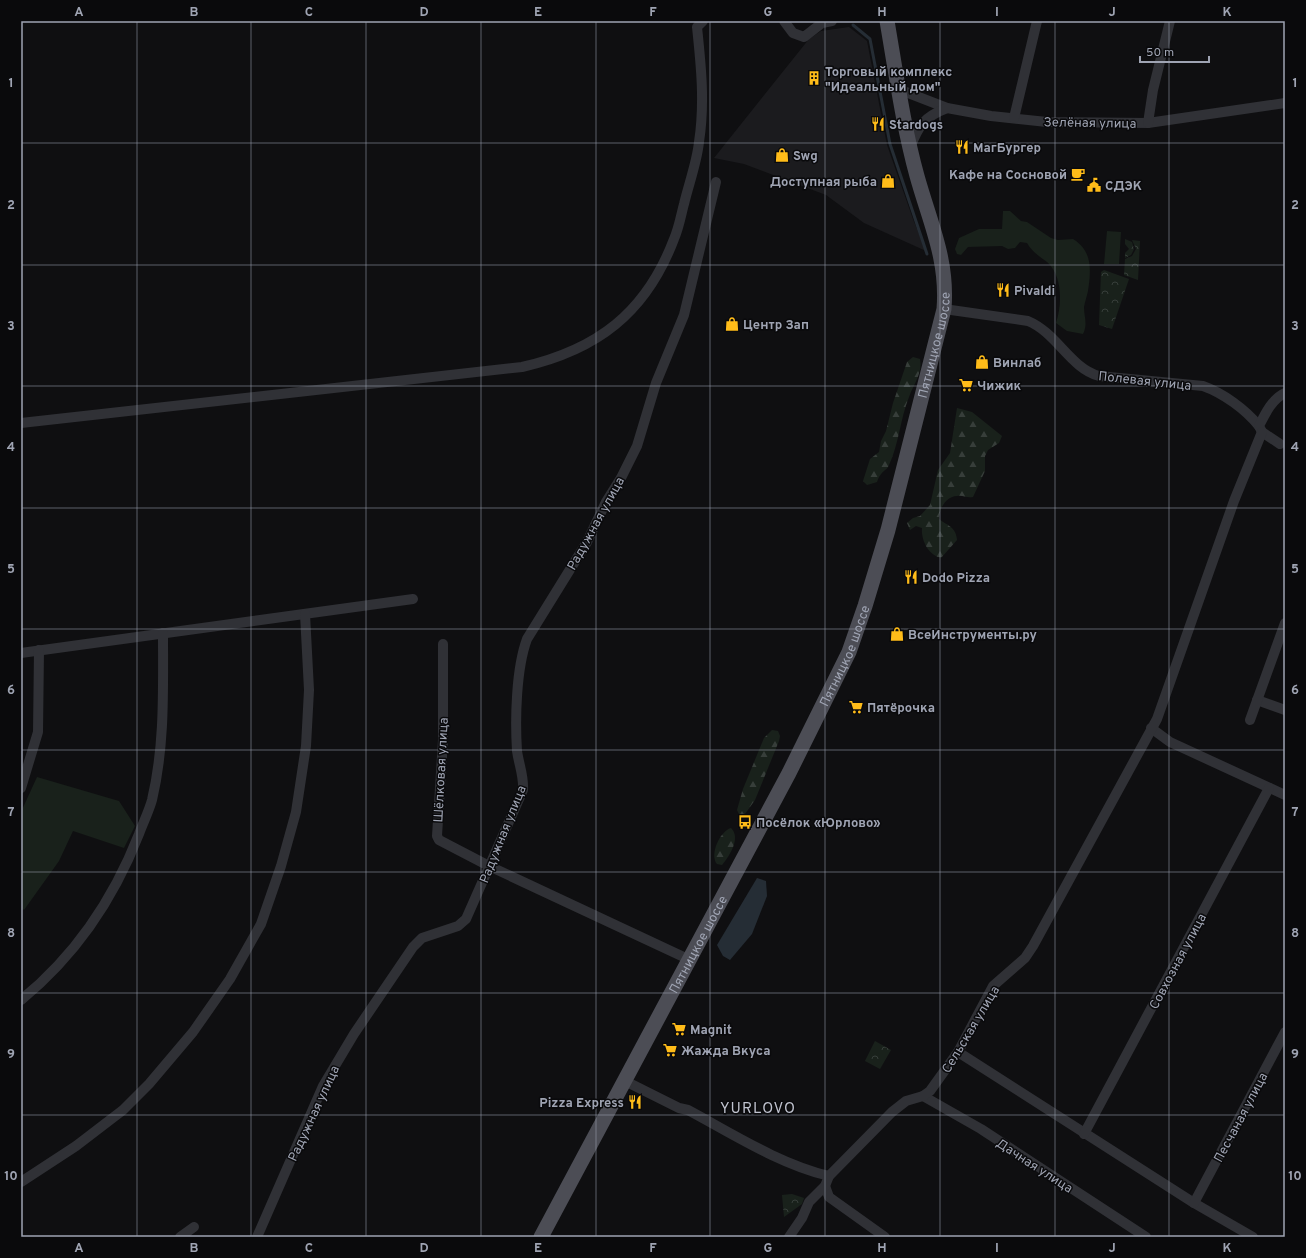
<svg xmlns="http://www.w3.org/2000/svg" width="1306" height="1258" viewBox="0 0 1306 1258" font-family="Overpass,sans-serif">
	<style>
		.built { fill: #1b1b1e }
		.grass { fill: #19211b }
		.forest { fill: url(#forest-firs) }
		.park { fill: url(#park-crowns) }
		.water { fill: #252d35 }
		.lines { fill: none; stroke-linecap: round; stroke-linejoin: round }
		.stream { stroke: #252d35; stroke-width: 3 }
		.minor { stroke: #303136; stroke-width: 10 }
		.primary { stroke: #4c4d55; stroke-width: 15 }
		.grid { fill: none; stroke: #9fa4b3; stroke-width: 1; stroke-opacity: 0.55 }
		.labels { text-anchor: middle; stroke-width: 3; stroke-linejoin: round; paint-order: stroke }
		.poi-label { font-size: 13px; font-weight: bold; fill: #9fa4b3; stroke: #0a0a0c; text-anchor: start }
		.street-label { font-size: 13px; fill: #9fa4b3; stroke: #0a0a0c }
		.quarter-label { font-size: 15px; letter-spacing: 1px; fill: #c0c3cf; stroke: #0a0a0c }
		.neatline { fill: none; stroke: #9fa4b3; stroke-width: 1.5 }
		.grid-label { font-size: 13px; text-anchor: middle; font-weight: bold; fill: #9fa4b3 }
	</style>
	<defs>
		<pattern id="forest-firs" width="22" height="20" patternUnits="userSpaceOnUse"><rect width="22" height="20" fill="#19211b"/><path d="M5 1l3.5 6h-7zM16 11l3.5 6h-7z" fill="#373e3a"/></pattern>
		<pattern id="park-crowns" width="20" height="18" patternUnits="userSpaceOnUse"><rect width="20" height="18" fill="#19211b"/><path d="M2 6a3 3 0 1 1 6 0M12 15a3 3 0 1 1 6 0" fill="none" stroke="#373e3a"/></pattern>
	</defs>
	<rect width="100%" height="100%" fill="#0f0f11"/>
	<path class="built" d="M 849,27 L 867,41 L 887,145 L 913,219 L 926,251 L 864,223 L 826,195 L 744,164 L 714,158 L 809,39 L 821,31 Z"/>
	<g class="grass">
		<path d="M 1003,211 L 1010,211 L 1021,221 L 1027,222 L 1051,238 L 1058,240 L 1073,239 C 1093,251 1091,271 1088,291 C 1087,296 1085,301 1084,307 C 1084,317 1088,324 1083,334 L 1067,331 L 1056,323 C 1062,305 1063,276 1047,262 C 1039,256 1032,252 1027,243 L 1020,242 L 1015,248 L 1008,249 L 1002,246 L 968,247 L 961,255 L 957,254 L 955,249 L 959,238 L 979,229 L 1002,229 Z"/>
		<path d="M 1107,231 L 1121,232 L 1119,264 L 1104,264 Z"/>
		<path d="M 37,777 L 119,801 L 135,826 L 124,848 L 73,831 L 59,861 L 24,910 L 21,907 L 21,812 Z"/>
	</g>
	<g class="forest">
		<path d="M 913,357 L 920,359 C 923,373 913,385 909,397 C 900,419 899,444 889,465 C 887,471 881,470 877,482 L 867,485 L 863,481 L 870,459 L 879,452 L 881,441 L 886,431 L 893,403 L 907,362 Z"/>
		<path d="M 957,408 L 972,412 L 1002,436 L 999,443 L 988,450 L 985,456 L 985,471 L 973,497 C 966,498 963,495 957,496 C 946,496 939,509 939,519 C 948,526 956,527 957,540 L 941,558 C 928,555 921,540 922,528 L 916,526 L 910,530 L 907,523 L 913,518 L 920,516 L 930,505 L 938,470 L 950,453 Z"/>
		<path d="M 772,730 L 778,731 L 780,736 L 779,741 L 755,800 L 745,814 L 740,816 L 737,810 L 743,789 L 764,738 Z"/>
		<path d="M 731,828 C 741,838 730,855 722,865 L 717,864 C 709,855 720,831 731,828 Z"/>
	</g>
	<g class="park">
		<path d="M 1125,239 L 1132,242 L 1134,249 L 1131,255 L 1125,258 L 1125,253 L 1129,249 L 1125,244 Z"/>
		<path d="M 1132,240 L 1140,241 L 1138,280 L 1124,275 L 1125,259 L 1132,256 L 1136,249 Z"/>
		<path d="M 1104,270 L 1129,279 L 1112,329 L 1099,325 L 1101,272 Z"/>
		<path d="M 875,1041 L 891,1050 L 880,1069 L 865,1061 Z"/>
		<path d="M 792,1194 L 804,1198 L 802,1204 L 784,1217 L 782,1195 Z"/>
	</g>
	<path class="water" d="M 757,878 L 766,881 L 767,896 L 752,934 L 730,960 L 723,956 L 717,945 Z"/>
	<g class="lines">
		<path class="stream" d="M 853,25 L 870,39 L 890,144 L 927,254"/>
		<g class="minor">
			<path d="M 784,21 L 793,33 L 804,37 L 822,23 L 832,21"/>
			<path d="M 898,89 L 947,108 L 991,116 L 1047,122 L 1148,123 L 1285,103"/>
			<path d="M 1014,118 L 1037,21"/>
			<path d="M 1148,123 L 1153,90 L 1170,21"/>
			<path d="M 910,148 C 919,125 924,117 947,108"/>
			<path d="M 944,309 L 1028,321 C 1057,333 1070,368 1099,376 L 1203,386 C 1223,393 1245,409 1259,426"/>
			<path d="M 21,423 L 522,367 C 597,350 646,313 674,239 C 679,228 681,215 684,204 C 689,183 697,162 699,142 C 705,103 701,65 697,27 L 703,21"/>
			<path d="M 1280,444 L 1262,432 L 1259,426 C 1265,414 1272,399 1285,393"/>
			<path d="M 443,644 L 443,740 L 437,836 L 439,840 L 489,866 L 688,959"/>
			<path d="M 21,653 L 413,599"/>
			<path d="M 1257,700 L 1285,710"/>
			<path d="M 1250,720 L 1285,623"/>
			<path d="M 1151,728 L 1170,742 L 1285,795"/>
			<path d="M 21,788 L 38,732 L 39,650"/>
			<path d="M 21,1000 C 75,956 114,898 139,834 C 143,823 149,811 152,800 C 165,745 163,689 163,633"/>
			<path d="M 958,1052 L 1194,1203 L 1253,1237"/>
			<path d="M 623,1080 L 679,1108 L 688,1110 C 733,1134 779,1164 829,1176"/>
			<path d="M 923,1096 L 981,1129 L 1146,1237"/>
			<path d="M 1084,1134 L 1269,788"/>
			<path d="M 21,1182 L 76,1146 L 123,1110 L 149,1084 L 193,1032 L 230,979 L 261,924 L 281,866 L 296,812 L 306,746 L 309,690 L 305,614"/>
			<path d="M 825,1186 L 829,1197 L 885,1237"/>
			<path d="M 1194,1203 L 1285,1032"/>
			<path d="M 180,1237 L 194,1227"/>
			<path d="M 257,1237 L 323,1086 L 354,1034 L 413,947 L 422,938 L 458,926 L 466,919 L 523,790 C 524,776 519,765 517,751 C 515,719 516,669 527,639 L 587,542 L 606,502 L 621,478 L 637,446 L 656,383 L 684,315 L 716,182"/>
			<path d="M 789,1237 L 802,1218 L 809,1202 L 825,1186 L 829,1176 L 892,1112 L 906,1101 L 923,1096 L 930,1091 L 958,1052 L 993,986 L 1025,958 L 1033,946 L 1157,719 L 1234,501 L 1262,432"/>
		</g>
		<path class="primary" id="s1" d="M 541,1237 L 789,773 L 849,652 L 865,606 L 888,530 L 944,309 C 948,259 930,223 917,176 C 903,125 896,73 887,21"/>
	</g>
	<path class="grid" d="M 137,21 L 137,1237M 251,21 L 251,1237M 366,21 L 366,1237M 481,21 L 481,1237M 596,21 L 596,1237M 710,21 L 710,1237M 825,21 L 825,1237M 940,21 L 940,1237M 1055,21 L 1055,1237M 1169,21 L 1169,1237M 21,143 L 1285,143M 21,265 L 1285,265M 21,386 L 1285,386M 21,508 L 1285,508M 21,629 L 1285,629M 21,750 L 1285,750M 21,872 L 1285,872M 21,993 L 1285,993M 21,1115 L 1285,1115"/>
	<defs>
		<symbol id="building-bare" viewBox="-9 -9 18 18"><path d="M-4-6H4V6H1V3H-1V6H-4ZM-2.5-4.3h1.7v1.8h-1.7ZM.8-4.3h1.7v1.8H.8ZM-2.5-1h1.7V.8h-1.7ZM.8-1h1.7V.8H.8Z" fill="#ffbc19" stroke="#0a0a0c" stroke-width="2.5" paint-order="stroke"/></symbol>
		<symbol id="restaurant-bare" viewBox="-9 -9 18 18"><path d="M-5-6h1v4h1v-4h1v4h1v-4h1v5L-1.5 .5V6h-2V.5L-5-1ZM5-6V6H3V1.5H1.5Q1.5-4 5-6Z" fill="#ffbc19" stroke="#0a0a0c" stroke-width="2.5" paint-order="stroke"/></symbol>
		<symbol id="shop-bare" viewBox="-9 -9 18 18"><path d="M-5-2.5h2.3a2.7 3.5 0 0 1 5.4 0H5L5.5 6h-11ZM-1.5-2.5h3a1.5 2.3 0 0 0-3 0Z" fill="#ffbc19" stroke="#0a0a0c" stroke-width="2.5" paint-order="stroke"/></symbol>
		<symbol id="cafe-bare" viewBox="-9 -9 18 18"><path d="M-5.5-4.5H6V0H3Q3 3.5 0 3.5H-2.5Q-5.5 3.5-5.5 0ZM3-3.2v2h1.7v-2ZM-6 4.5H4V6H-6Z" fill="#ffbc19" stroke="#0a0a0c" stroke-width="2.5" paint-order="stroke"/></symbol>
		<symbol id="civic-bare" viewBox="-9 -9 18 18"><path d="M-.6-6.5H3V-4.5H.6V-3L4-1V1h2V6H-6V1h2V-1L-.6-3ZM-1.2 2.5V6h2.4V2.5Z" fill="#ffbc19" stroke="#0a0a0c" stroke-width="2.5" paint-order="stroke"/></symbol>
		<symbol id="supermarket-bare" viewBox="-9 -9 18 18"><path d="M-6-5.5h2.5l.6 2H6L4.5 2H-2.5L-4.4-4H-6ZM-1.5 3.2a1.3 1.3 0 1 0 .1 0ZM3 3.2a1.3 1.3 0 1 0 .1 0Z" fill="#ffbc19" stroke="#0a0a0c" stroke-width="2.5" paint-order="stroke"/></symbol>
		<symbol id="bus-bare" viewBox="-9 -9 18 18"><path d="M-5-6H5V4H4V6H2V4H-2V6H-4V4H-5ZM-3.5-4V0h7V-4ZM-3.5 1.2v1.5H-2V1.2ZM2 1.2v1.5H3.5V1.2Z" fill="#ffbc19" stroke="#0a0a0c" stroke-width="2.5" paint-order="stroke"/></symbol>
	</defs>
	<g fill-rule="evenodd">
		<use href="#building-bare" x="804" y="68" width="20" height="20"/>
		<use href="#restaurant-bare" x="868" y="114" width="20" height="20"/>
		<use href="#restaurant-bare" x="952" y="137" width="20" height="20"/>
		<use href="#shop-bare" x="772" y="145" width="20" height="20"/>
		<use href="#cafe-bare" x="1068" y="164" width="20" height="20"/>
		<use href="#shop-bare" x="878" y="171" width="20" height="20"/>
		<use href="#civic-bare" x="1084" y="175" width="20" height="20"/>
		<use href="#restaurant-bare" x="993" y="280" width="20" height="20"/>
		<use href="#shop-bare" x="722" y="314" width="20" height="20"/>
		<use href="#shop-bare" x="972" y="352" width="20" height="20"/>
		<use href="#supermarket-bare" x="956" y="375" width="20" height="20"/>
		<use href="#restaurant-bare" x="901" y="567" width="20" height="20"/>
		<use href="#shop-bare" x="887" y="624" width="20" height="20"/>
		<use href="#supermarket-bare" x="846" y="697" width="20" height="20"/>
		<use href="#bus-bare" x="735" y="812" width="20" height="20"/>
		<use href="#supermarket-bare" x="669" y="1019" width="20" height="20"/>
		<use href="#supermarket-bare" x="660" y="1040" width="20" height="20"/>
		<use href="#restaurant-bare" x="625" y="1092" width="20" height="20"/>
	</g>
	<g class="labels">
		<g class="poi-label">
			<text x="825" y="76">Торговый комплекс<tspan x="825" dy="15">"Идеальный дом"</tspan></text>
			<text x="889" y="129">Stardogs</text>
			<text x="973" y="152">МагБургер</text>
			<text x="793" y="160">Swg</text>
			<text x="1067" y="179" text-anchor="end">Кафе на Сосновой</text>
			<text x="877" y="186" text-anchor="end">Доступная рыба</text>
			<text x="1105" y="190">СДЭК</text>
			<text x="1014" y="295">Pivaldi</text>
			<text x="743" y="329">Центр Зап</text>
			<text x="993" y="367">Винлаб</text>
			<text x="977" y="390">Чижик</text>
			<text x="922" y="582">Dodo Pizza</text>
			<text x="908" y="639">ВсеИнструменты.ру</text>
			<text x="867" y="712">Пятёрочка</text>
			<text x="756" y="827">Посёлок «Юрлово»</text>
			<text x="690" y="1034">Magnit</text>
			<text x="681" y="1055">Жажда Вкуса</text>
			<text x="624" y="1107" text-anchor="end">Pizza Express</text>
		</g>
		<g class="street-label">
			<text transform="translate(1090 122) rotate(1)" y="5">Зелёная улица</text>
			<text dy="5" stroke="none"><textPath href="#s1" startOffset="980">Пятницкое шоссе</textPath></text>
			<text transform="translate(1145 380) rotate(6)" y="5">Полевая улица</text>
			<text transform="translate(595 523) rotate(-61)" y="5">Радужная улица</text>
			<text dy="5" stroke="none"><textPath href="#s1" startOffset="656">Пятницкое шоссе</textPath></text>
			<text transform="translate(440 770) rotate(-87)" y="5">Шёлковая улица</text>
			<text transform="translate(502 834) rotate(-68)" y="5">Радужная улица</text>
			<text dy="5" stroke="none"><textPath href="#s1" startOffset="332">Пятницкое шоссе</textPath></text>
			<text transform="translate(1177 961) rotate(-62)" y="5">Совхозная улица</text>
			<text transform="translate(970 1029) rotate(-59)" y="5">Сельская улица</text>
			<text transform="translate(313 1113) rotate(-65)" y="5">Радужная улица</text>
			<text transform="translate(1240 1117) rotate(-62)" y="5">Песчаная улица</text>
			<text transform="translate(1035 1165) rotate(33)" y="5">Дачная улица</text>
		</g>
		<g class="quarter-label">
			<text x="758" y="1113">YURLOVO</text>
		</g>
	</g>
	<rect width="1306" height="1258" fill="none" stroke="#0a0a0c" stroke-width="44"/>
	<path d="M1140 56v6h69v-6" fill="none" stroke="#9fa4b3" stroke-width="2"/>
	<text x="1146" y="56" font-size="12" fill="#9fa4b3" stroke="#0a0a0c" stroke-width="3" paint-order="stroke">50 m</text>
	<rect x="22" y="22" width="1262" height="1214" class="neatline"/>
	<g class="grid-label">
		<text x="79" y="16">A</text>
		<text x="194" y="16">B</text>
		<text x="309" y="16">C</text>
		<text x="424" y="16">D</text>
		<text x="538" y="16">E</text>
		<text x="653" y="16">F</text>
		<text x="768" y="16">G</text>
		<text x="882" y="16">H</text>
		<text x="997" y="16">I</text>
		<text x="1112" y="16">J</text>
		<text x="1227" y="16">K</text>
		<text x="11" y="87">1</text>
		<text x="1295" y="87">1</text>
		<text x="11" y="209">2</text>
		<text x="1295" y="209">2</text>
		<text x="11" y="330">3</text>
		<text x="1295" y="330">3</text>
		<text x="11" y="451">4</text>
		<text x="1295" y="451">4</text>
		<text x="11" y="573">5</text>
		<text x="1295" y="573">5</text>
		<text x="11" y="694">6</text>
		<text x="1295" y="694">6</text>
		<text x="11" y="816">7</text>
		<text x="1295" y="816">7</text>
		<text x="11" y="937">8</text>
		<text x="1295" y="937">8</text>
		<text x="11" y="1058">9</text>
		<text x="1295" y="1058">9</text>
		<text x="11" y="1180">10</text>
		<text x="1295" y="1180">10</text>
		<text x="79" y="1252">A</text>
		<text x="194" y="1252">B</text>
		<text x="309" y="1252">C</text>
		<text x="424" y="1252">D</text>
		<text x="538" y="1252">E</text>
		<text x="653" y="1252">F</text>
		<text x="768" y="1252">G</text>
		<text x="882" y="1252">H</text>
		<text x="997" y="1252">I</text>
		<text x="1112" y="1252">J</text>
		<text x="1227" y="1252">K</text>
	</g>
</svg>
